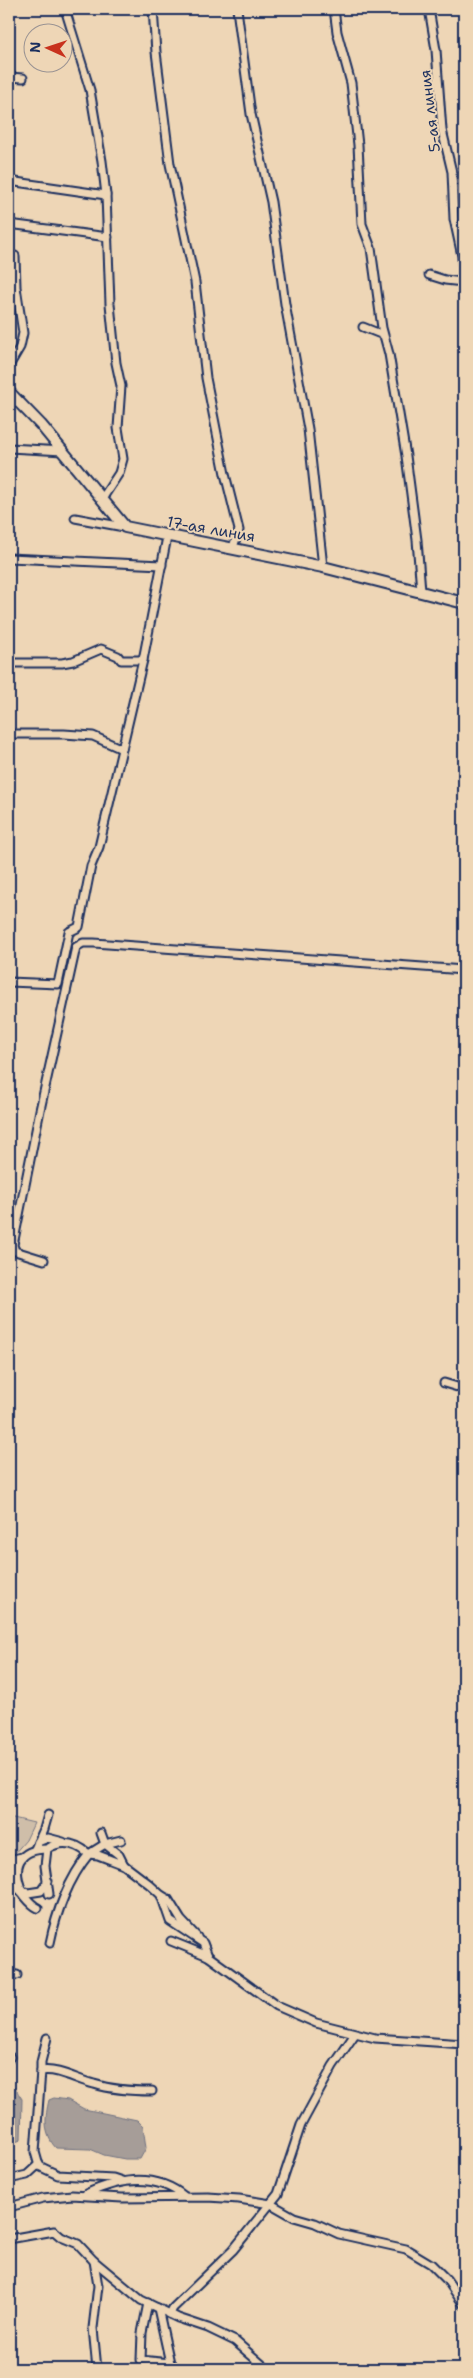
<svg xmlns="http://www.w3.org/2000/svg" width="473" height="2378" viewBox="0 0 473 2378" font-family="'Shantell Sans',sans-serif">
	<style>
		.green { fill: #cfbea9; stroke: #757684 }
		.water { fill: #a69d98; stroke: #6e7181 }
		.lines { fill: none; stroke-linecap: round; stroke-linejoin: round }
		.street-casing { stroke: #1b2f5e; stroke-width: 11 }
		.secondary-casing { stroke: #1b2f5e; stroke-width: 14 }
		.street { stroke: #eed6b6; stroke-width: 7 }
		.secondary { stroke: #eed6b6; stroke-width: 10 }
		.labels { text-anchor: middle; stroke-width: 4; stroke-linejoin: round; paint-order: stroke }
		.street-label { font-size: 15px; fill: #1b2f5e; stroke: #eed6b6 }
	</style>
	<rect width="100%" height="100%" fill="#eed6b6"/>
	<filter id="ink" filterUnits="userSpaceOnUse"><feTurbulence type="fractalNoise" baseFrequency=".02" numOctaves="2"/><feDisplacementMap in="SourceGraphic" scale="10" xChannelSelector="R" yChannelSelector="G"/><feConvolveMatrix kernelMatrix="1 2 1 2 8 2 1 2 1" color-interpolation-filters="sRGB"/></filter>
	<g filter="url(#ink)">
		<path class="green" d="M 9,1817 L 34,1823 L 26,1840 L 14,1854 L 9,1854 Z"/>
		<g class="water">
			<path d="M 9,2087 L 15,2088 L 22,2099 L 21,2140 L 9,2144 Z"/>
			<path d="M 54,2098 L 68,2100 L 84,2109 L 137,2120 L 143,2126 L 146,2148 L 140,2159 L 125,2159 L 104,2155 L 90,2149 L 56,2148 C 43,2134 45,2117 49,2100 Z"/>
		</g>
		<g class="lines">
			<defs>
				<g id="street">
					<path d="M 65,9 L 90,90 L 102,161 L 106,195 L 110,304 L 116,363 L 121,386 L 118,428 L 123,459 L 119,473 L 102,499"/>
					<path d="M 153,9 L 156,52 L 170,164 L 195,282 L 206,378 L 225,474 L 239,530 L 233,547"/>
					<path d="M 237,9 L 251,114 L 271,202 L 285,304 L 308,429 L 323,567"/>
					<path d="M 334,9 L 337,32 L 351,83 L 358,145 L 362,224 L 371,248 L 382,328 L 389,354 L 406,456 L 417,540 L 421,591"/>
					<path d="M 429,9 L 436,50 L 442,130 L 452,172 L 454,219 L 462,256 L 464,299"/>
					<path d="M 9,77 L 23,78"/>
					<path d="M 9,181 L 106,195"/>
					<path d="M 9,224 L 108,237"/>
					<path d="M 429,275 L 445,280 L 463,282"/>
					<path d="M 363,327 L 383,335"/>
					<path d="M 9,366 L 20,347 L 23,333 L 16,287 L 15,256"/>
					<path d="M 9,448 L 63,451"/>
					<path d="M 75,518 L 124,527"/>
					<path d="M 9,558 L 162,565"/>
					<path d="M 9,663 L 62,663 L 73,661 L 101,649 L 118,656 L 121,660 L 143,660"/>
					<path d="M 9,734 L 64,734 L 93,736 L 122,749"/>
					<path d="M 9,982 L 58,984 L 69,932 L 79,927 L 91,866 L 99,847 L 143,660 L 167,537"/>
					<path d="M 44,1260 L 15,1251 L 13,1245 L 40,1110 L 76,947 L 83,943 L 94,943 L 464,970"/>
					<path d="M 444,1383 L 464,1389"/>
					<path d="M 101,1833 L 105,1844 L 121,1840"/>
					<path d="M 38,1842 L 48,1838 L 63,1842"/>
					<path d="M 35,1849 L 44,1829 L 48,1815"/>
					<path d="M 47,1849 C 18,1849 12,1867 22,1891 L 28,1893 L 41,1891 L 48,1881"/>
					<path d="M 9,1860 L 22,1857"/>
					<path d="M 9,1885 C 23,1887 25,1902 38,1908"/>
					<path d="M 49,1894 L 45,1866 L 47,1849 C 62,1839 76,1843 89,1854 L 105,1844 L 119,1855 L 124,1865"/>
					<path d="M 161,1895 L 168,1899 L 181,1920 L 197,1937"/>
					<path d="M 171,1941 L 208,1956 L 277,2006 L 316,2023 L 375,2038 L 464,2044"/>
					<path d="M 50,1943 C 56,1913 69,1878 89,1854 L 98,1855 L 124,1865 L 149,1884 L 161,1895 L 170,1921 L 203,1943 L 208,1956"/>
					<path d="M 9,1974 L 17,1975"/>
					<path d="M 9,2057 L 10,2057"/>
					<path d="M 41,2071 L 41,2062 L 47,2038"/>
					<path d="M 9,2179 L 27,2175 L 39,2164"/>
					<path d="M 122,2181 L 113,2178 L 58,2175 L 39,2166 L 35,2152 L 41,2071 C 58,2068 77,2080 94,2084 C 113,2090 132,2091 152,2091"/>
					<path d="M 86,2194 C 118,2179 155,2172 185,2197"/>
					<path d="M 9,2207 L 43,2198 L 72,2195 L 122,2198 L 208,2197 L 239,2199 L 271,2204 L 294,2217 L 315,2223 L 339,2234 L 406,2249 L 431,2264 L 447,2280 L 464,2305"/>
					<path d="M 9,2239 L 54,2231 L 61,2237 L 78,2244 L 94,2261 L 141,2300 L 178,2318 L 208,2328 L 235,2341 L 267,2369"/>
					<path d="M 94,2261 L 98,2286 L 93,2328 L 97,2369"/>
					<path d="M 148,2303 L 142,2333 L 141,2360 L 170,2363 L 177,2369"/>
					<path d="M 158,2308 L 170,2363"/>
					<path d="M 170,2314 L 173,2308 L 233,2250 L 278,2194 L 301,2125 L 333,2066 L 355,2034"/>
				</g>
				<path id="secondary" d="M 9,392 L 41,425 L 125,527 L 323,567 L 464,603"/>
			</defs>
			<use href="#street" class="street-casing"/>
			<use href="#secondary" class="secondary-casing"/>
			<use href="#street" class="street"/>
			<use href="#secondary" class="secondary"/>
		</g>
	</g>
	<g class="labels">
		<g class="street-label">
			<text transform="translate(430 111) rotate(-97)" y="5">5-ая линия</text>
			<text transform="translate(211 529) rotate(10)" y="5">17-ая линия</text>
		</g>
	</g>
	<rect width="473" height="2378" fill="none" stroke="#eed6b6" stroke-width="30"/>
	<rect x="15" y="15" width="443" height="2348" fill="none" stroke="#1b2f5e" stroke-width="2" filter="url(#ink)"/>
	<g transform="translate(48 48) rotate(273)"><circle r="24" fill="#eed6b6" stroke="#9a9393"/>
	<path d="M0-4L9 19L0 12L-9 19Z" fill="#c8321e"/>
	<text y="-8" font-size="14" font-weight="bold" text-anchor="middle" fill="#1b2f5e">N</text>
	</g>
</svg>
